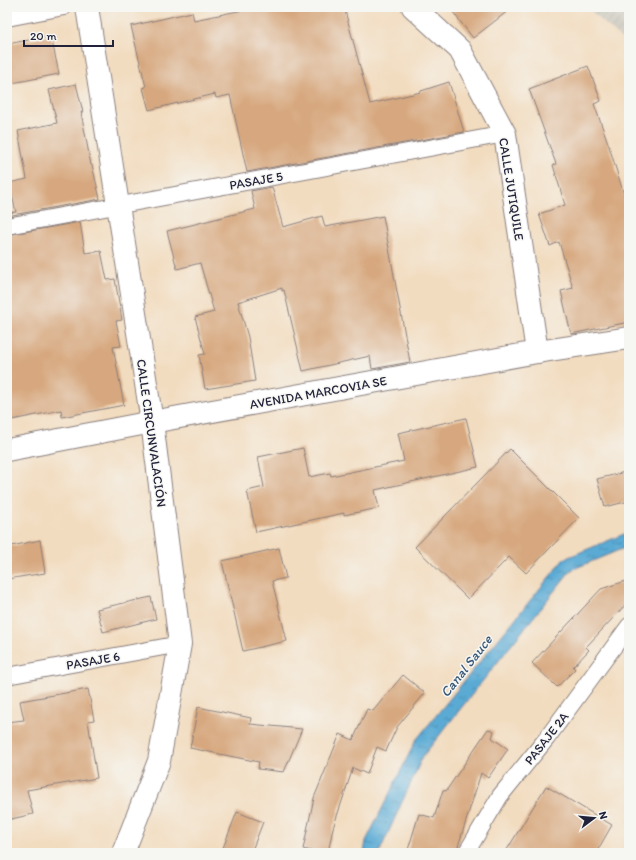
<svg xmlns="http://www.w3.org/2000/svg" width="636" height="860" viewBox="0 0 636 860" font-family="Itim,sans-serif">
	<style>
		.industrial { fill: url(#industrial-furrows) }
		.water { fill: url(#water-ripples); stroke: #3e6688 }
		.building { fill: #d7a87f }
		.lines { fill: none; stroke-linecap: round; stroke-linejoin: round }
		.service-casing { stroke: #8a7f7d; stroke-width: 18 }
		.minor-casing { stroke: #8a7f7d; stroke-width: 24 }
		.tertiary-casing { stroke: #8a7f7d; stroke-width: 24 }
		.service { stroke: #fff; stroke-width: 16 }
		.minor { stroke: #fff; stroke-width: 22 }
		.tertiary { stroke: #fff; stroke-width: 22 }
		.labels { text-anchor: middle; stroke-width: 3; stroke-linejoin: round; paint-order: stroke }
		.street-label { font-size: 13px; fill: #22223b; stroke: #f6f6f2 }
		.water-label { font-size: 14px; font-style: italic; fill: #385878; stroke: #f6f6f2 }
	</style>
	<defs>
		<pattern id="industrial-furrows" width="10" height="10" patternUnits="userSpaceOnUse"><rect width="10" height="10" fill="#c8c4b8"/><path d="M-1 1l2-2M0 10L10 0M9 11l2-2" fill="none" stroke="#aca89f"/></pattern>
		<pattern id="water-ripples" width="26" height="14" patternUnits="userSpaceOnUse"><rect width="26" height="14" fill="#5aaad4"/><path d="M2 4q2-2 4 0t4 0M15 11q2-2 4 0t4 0" fill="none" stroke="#4a8aad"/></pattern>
	</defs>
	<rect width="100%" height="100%" fill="#f6f6f2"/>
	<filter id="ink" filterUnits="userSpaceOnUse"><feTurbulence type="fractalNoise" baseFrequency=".025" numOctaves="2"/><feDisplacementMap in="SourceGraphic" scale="8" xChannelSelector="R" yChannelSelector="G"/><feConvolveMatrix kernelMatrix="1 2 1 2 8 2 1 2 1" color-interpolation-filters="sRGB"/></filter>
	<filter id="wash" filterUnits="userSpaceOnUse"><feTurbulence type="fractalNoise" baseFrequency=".012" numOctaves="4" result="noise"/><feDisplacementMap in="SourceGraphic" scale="16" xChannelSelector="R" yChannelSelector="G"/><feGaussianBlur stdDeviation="0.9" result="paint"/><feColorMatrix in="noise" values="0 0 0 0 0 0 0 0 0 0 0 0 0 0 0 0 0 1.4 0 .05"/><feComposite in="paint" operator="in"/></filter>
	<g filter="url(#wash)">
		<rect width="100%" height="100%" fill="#f2dcbf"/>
		<path class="industrial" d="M 587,7 L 629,7 L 629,46 Z"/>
		<path class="water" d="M 629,532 L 629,546 L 571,570 L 423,756 L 379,853 L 364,853 L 366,841 L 416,740 L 564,559 Z"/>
		<g id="blocks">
			<g class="building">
				<path d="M 258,7 L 344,7 L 370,104 L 421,92 L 421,91 L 449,82 L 464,132 L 247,172 L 230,95 L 216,98 L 215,94 L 149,110 L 143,88 L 146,87 L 131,26 L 192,12 L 194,20 Z"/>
				<path d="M 449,7 L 513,7 L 473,38 Z"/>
				<path d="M 51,36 L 59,74 L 7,84 L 7,44 Z"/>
				<path d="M 588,66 L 601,101 L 594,104 L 608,143 L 629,211 L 629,322 L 571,334 L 561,291 L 573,288 L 559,242 L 550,246 L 539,214 L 565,205 L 553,165 L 556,164 L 529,89 Z"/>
				<path d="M 76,84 L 83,112 L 81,112 L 91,165 L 92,165 L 100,199 L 7,216 L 7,213 L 16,212 L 9,183 L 27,179 L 18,131 L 57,123 L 49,90 Z"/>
				<path d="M 272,187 L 283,227 L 322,216 L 325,227 L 383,216 L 410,362 L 372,369 L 370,356 L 303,371 L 284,290 L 282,291 L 282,288 L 238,302 L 248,337 L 255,381 L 205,389 L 199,355 L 205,354 L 195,317 L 214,312 L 200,263 L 177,269 L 167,231 L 255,209 L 251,191 Z"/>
				<path d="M 80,222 L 85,253 L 101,251 L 107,280 L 115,279 L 122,320 L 116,321 L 121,346 L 113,347 L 124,405 L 62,417 L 61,410 L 7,421 L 7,235 Z"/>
				<path d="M 466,418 L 478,467 L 375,490 L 379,508 L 344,515 L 344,513 L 256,532 L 247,491 L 264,487 L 258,457 L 303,448 L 309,477 L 330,473 L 331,476 L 404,461 L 398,433 Z"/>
				<path d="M 510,449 L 579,518 L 526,573 L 509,557 L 468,599 L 415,547 Z"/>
				<path d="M 629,471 L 629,501 L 605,507 L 597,479 Z"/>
				<path d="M 40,540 L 45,573 L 7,579 L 7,547 Z"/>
				<path d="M 279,548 L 286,578 L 272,581 L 287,641 L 243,651 L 222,561 Z"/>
				<path d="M 629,580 L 629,601 L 586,647 L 589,650 L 573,667 L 575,669 L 557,687 L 532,663 L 601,589 Z"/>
				<path d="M 151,597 L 156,619 L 103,632 L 97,609 Z"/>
				<path d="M 403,675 L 425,693 L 397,727 L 386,751 L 377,747 L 367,774 L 353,768 L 333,828 L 328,853 L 320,853 L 303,849 L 314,798 L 340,734 L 353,740 L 367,709 L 373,711 Z"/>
				<path d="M 88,689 L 94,720 L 88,721 L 97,778 L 27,790 L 33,814 L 7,820 L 7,722 L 24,720 L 20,701 Z"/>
				<path d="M 198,707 L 251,718 L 250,724 L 302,729 L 284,772 L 258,769 L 259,762 L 190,748 Z"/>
				<path d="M 488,729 L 494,731 L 492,738 L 508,749 L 488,778 L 481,773 L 456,853 L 407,853 L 419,814 L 434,818 L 443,790 L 446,791 Z"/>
				<path d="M 546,786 L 612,825 L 596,853 L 505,853 Z"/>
				<path d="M 237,812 L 263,822 L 251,853 L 221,853 Z"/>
			</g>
		</g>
	</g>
	<g filter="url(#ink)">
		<use href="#blocks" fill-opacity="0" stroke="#8a7f7d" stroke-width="1"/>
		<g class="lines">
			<defs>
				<g id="service">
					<path d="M 7,18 L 64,7"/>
					<path d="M 7,226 L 505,134"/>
					<path d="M 7,676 L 180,644"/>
					<path d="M 466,853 L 500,796 L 547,738 L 629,626"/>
				</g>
				<g id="minor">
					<path d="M 87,7 L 152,422 L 180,644 L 159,761 L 123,853"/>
					<path d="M 413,7 L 460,50 L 505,134 L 537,352"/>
				</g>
				<path id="tertiary" d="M 7,450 L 152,422 L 537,352 L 629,338"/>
			</defs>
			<use href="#service" class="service-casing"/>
			<use href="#minor" class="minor-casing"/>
			<use href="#tertiary" class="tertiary-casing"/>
			<use href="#service" class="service"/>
			<use href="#minor" class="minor"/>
			<use href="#tertiary" class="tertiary"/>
		</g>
	</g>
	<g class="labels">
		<g class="street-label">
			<text transform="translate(256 180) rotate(-10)" y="5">PASAJE 5</text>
			<text transform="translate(512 189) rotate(81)" y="5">CALLE JUTIQUILE</text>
			<text transform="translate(318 392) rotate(-10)" y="5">AVENIDA MARCOVIA SE</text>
			<text transform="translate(152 433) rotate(82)" y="5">CALLE CIRCUNVALACIÓN</text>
			<text transform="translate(93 660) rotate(-10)" y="5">PASAJE 6</text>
			<text transform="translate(546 738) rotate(-52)" y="5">PASAJE 2A</text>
		</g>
		<g class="water-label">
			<text transform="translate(466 666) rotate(-52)" y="5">Canal Sauce</text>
		</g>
	</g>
	<rect width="636" height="860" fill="none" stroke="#f6f6f2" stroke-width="24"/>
	<g transform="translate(594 818) rotate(74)" stroke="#f6f6f2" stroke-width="3" paint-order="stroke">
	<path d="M0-3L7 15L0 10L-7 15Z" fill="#22223b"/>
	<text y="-6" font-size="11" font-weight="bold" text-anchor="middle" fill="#22223b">N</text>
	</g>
	<path d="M24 40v6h89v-6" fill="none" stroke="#22223b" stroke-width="2"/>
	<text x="30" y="40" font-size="12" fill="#22223b" stroke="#f6f6f2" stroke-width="3" paint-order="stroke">20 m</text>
</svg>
